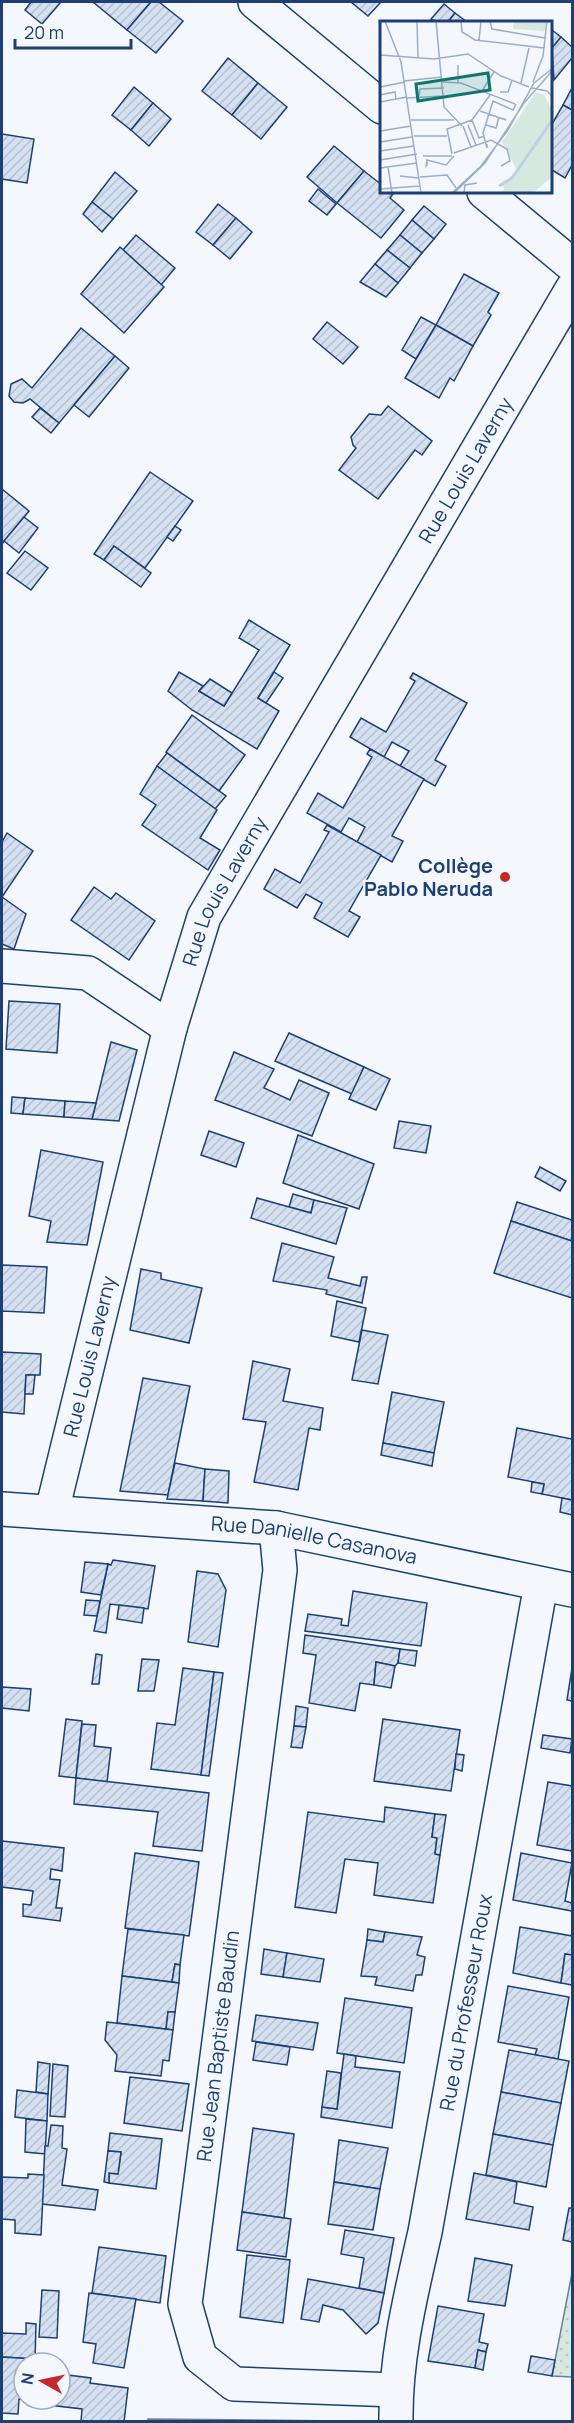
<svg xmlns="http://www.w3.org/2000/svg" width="574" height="2423" viewBox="0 0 574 2423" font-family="Manrope,sans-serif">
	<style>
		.green { fill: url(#green-dots); stroke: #687fa3; stroke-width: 1.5 }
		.building { fill: url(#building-hatch); stroke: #1d3f73; stroke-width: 1.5 }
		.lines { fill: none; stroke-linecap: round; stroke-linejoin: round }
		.minor-casing { stroke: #1d3f73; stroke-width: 36 }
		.minor { stroke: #f4f7fb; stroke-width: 33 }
		.poi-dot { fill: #c62828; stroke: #f4f7fb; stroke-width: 2 }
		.labels { text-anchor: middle; stroke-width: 4.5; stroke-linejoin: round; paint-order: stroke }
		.street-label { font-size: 20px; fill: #1d3f73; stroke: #f4f7fb }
		.poi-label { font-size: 20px; font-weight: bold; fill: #1d3f73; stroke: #f4f7fb; text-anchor: end }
		.inset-river { fill: none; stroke: #bed0e5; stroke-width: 3 }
		.inset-road { fill: none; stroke: #9eadc5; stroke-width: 1.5 }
		.view { fill: #0f766e; fill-opacity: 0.15; stroke: #0f766e; stroke-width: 3 }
		.inset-edge { fill: none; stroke: #1d3f73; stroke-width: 3 }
	</style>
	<defs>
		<pattern id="green-dots" width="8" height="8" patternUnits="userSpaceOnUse" patternTransform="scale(1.5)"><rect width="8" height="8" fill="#d7e8df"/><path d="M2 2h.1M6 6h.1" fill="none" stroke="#b8c8c3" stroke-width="1.8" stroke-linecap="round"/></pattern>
		<pattern id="building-hatch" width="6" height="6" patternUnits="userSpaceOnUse" patternTransform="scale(1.5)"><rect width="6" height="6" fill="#d5e0f0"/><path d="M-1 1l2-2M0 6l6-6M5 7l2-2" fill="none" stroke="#b6c1d1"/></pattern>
	</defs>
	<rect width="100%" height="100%" fill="#f4f7fb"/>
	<g class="green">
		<path d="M 572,2273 L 572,2377 L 552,2376 Z"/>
		<path d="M 148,2419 L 342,2421 L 343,2421 L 148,2421 Z"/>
	</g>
	<g class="building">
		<path d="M 31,2 L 61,2 L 42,24 L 25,10 Z"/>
		<path d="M 93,2 L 151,2 L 127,30 Z"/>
		<path d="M 151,2 L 159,2 L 183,21 L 156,53 L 127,30 Z"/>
		<path d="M 351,2 L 381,2 L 368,16 Z"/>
		<path d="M 444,4 L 455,13 L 448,22 L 436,22 L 431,19 Z"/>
		<path d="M 455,13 L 467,22 L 448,22 Z"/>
		<path d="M 552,30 L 561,37 L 552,48 Z"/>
		<path d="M 561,37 L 572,47 L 572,58 L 554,80 L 552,48 Z"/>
		<path d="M 228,58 L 258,83 L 232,115 L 202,91 Z"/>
		<path d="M 258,83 L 287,107 L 261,139 L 232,115 Z"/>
		<path d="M 134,87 L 153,103 L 131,130 L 112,115 Z"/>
		<path d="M 572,88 L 572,110 L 563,105 Z"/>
		<path d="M 153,103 L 171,119 L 149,146 L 131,130 Z"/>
		<path d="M 563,105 L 572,110 L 572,165 L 565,178 L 552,170 L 552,124 Z"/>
		<path d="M 2,134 L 34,139 L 27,183 L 2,179 Z"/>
		<path d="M 334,146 L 364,171 L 337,203 L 307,177 Z"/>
		<path d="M 364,171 L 382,185 L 382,192 L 393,194 L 390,198 L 404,210 L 381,238 L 337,203 Z"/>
		<path d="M 115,172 L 137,191 L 113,219 L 92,202 Z"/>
		<path d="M 318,189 L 336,204 L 327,215 L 309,201 Z"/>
		<path d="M 92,202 L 113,219 L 102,232 L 83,214 Z"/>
		<path d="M 218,204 L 236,218 L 213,245 L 196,232 Z"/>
		<path d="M 424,206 L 446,224 L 434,239 L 412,220 Z"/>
		<path d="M 236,218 L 252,232 L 230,259 L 213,245 Z"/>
		<path d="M 412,220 L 434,239 L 422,253 L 400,235 Z"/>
		<path d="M 136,235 L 175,268 L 161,285 L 123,250 Z"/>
		<path d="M 400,235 L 422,253 L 410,268 L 387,250 Z"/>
		<path d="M 120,247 L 164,287 L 124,333 L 81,294 Z"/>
		<path d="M 387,250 L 410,268 L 398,283 L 375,264 Z"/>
		<path d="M 375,264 L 398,283 L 386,297 L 360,282 Z"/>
		<path d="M 464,274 L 499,293 L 488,312 L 491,315 L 473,346 L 436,325 Z"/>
		<path d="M 421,317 L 436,325 L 416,359 L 402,350 Z"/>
		<path d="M 327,322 L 358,347 L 343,364 L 313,339 Z"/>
		<path d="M 436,325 L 473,346 L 454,381 L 450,378 L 439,398 L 405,378 Z"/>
		<path d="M 81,328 L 115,356 L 59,423 L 30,399 L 23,403 L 14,402 L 9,396 L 11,384 L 22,379 L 32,388 Z"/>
		<path d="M 115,356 L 129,368 L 89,417 L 74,405 Z"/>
		<path d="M 388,406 L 432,441 L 422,455 L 415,450 L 378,499 L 339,470 L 356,448 L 353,445 L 351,437 L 369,414 L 381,415 Z"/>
		<path d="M 40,408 L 59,423 L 51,433 L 32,417 Z"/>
		<path d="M 150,472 L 193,501 L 145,568 L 114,546 L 104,560 L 94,554 Z"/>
		<path d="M 2,489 L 29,511 L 2,544 Z"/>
		<path d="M 24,517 L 38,528 L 19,553 L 4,541 Z"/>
		<path d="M 175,526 L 181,530 L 173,541 L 167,537 Z"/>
		<path d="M 114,546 L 151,573 L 141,587 L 104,560 Z"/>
		<path d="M 25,551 L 48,568 L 31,590 L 7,573 Z"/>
		<path d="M 249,620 L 290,645 L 258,698 L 279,711 L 257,749 L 192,710 L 168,691 L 179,672 L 203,686 L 199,691 L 224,706 L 259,650 L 239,638 Z"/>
		<path d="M 274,672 L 283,678 L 266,703 L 258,698 Z"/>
		<path d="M 413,673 L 467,703 L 435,760 L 446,766 L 435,786 L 400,766 L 409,751 L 392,742 L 384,757 L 350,737 L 361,718 L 386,732 L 415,681 L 410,678 Z"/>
		<path d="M 210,679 L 232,693 L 224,706 L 199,691 Z"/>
		<path d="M 192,715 L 245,755 L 219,791 L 166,752 Z"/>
		<path d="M 370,749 L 424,779 L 392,836 L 403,841 L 392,862 L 357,842 L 365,827 L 349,818 L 341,832 L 307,813 L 318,793 L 343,808 L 372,757 L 367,754 Z"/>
		<path d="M 167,753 L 226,796 L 215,809 L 157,766 Z"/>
		<path d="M 157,766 L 217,810 L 200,838 L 220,850 L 208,870 L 142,825 L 156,805 L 140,794 Z"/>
		<path d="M 327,825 L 381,855 L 349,911 L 360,917 L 348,937 L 314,918 L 322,903 L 306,894 L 297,908 L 264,889 L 275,869 L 300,883 L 329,832 L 324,830 Z"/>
		<path d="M 7,833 L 33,851 L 2,897 L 2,842 Z"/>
		<path d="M 94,887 L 111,899 L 116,893 L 155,921 L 129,960 L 71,920 Z"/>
		<path d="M 2,897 L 26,914 L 14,949 L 2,944 Z"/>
		<path d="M 9,1001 L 60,1004 L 57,1053 L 6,1049 Z"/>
		<path d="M 289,1033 L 364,1067 L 352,1094 L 275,1061 Z"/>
		<path d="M 111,1042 L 137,1050 L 119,1121 L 92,1119 Z"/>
		<path d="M 234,1052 L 274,1069 L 264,1088 L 290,1100 L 299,1080 L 329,1093 L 312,1136 L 215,1100 Z"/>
		<path d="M 364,1067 L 390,1079 L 376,1110 L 349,1099 Z"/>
		<path d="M 12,1097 L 25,1098 L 23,1114 L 11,1113 Z"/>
		<path d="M 25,1098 L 65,1101 L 64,1117 L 23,1114 Z"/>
		<path d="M 65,1101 L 96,1103 L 92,1119 L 64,1117 Z"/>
		<path d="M 399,1121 L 431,1126 L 426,1153 L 394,1148 Z"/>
		<path d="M 209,1131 L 244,1143 L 236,1167 L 201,1155 Z"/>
		<path d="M 298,1135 L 374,1164 L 359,1209 L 283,1183 Z"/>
		<path d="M 41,1150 L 103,1162 L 87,1245 L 47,1242 L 51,1221 L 29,1216 Z"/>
		<path d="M 540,1167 L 566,1181 L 560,1191 L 535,1177 Z"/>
		<path d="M 293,1194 L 314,1200 L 311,1213 L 289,1207 Z"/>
		<path d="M 257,1198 L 311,1213 L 314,1200 L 347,1208 L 336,1244 L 251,1218 Z"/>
		<path d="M 517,1202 L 572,1220 L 572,1241 L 511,1221 Z"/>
		<path d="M 511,1221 L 572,1241 L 572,1298 L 494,1273 Z"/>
		<path d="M 282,1243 L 334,1257 L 328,1278 L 360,1286 L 362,1277 L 367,1277 L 362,1303 L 326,1294 L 327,1290 L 273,1281 Z"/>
		<path d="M 2,1265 L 47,1267 L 44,1313 L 2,1311 L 2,1316 Z"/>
		<path d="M 141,1269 L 161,1273 L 161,1279 L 202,1288 L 189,1343 L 130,1330 Z"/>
		<path d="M 337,1301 L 366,1308 L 359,1342 L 331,1336 Z"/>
		<path d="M 362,1330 L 388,1335 L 378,1384 L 352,1380 Z"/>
		<path d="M 2,1352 L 41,1354 L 40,1375 L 26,1375 L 24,1414 L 2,1412 Z"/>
		<path d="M 253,1361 L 290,1369 L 283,1401 L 323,1408 L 320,1430 L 309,1428 L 298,1490 L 254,1482 L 266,1422 L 243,1419 Z"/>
		<path d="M 26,1375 L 35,1375 L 33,1394 L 25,1394 Z"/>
		<path d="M 143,1378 L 190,1386 L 168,1495 L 120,1491 Z"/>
		<path d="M 392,1392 L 444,1402 L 434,1453 L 383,1443 Z"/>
		<path d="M 517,1428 L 572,1439 L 572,1500 L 542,1494 L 544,1484 L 508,1477 Z"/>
		<path d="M 383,1443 L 434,1453 L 432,1466 L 381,1455 Z"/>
		<path d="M 175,1463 L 205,1469 L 203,1501 L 167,1499 Z"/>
		<path d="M 205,1469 L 229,1471 L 228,1503 L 203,1501 Z"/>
		<path d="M 532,1482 L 544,1484 L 542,1494 L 531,1492 Z"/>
		<path d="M 562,1498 L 572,1500 L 572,1515 L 560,1512 Z"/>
		<path d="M 113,1560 L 155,1566 L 148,1609 L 110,1604 L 106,1633 L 94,1631 L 108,1564 L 111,1565 Z"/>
		<path d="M 85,1562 L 108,1564 L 101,1595 L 81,1592 Z"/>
		<path d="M 197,1571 L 218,1574 L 226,1590 L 218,1647 L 188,1642 Z"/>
		<path d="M 353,1591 L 427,1603 L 421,1646 L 305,1631 L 308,1614 L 342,1619 L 341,1625 L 348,1626 Z"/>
		<path d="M 86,1600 L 100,1601 L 97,1616 L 84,1615 Z"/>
		<path d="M 119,1605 L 144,1608 L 142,1623 L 117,1619 Z"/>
		<path d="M 305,1635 L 400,1649 L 398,1663 L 395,1666 L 376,1662 L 374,1685 L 360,1683 L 355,1711 L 309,1703 L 316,1655 L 303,1653 Z"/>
		<path d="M 400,1649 L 417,1651 L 415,1666 L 398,1663 Z"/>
		<path d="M 96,1654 L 102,1655 L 99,1684 L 92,1684 Z"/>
		<path d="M 142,1659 L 159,1660 L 154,1691 L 138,1691 Z"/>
		<path d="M 376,1662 L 395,1666 L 391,1688 L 374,1685 Z"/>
		<path d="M 183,1668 L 214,1672 L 201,1775 L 151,1769 L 157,1723 L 175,1725 Z"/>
		<path d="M 572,1668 L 572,1701 L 567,1700 Z"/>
		<path d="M 214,1672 L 223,1673 L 209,1776 L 201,1775 Z"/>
		<path d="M 2,1687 L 31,1689 L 29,1711 L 2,1708 Z"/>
		<path d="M 296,1706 L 308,1708 L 306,1727 L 294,1726 Z"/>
		<path d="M 66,1719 L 82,1721 L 76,1778 L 59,1776 Z"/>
		<path d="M 383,1719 L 460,1730 L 451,1791 L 374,1781 Z"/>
		<path d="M 82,1724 L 96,1725 L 94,1746 L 111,1748 L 107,1782 L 76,1778 Z"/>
		<path d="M 294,1726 L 306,1727 L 302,1748 L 291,1747 Z"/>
		<path d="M 543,1735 L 572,1739 L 570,1753 L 541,1748 Z"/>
		<path d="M 456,1754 L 464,1755 L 462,1771 L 455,1769 Z"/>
		<path d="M 76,1778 L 209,1793 L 202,1851 L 153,1846 L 158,1812 L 74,1804 Z"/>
		<path d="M 548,1782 L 572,1786 L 572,1851 L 537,1845 Z"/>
		<path d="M 385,1807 L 435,1814 L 432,1837 L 437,1838 L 435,1854 L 440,1855 L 433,1903 L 374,1895 L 378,1863 L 345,1859 L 336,1913 L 295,1907 L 308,1812 L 384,1822 Z"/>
		<path d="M 435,1814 L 446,1815 L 440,1855 L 435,1854 L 437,1838 L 432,1837 Z"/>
		<path d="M 2,1841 L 64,1848 L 62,1871 L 51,1869 L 50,1879 L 60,1880 L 56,1908 L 62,1908 L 60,1921 L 23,1916 L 23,1904 L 31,1905 L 33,1891 L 2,1887 Z"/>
		<path d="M 135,1853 L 199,1862 L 189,1936 L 125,1928 Z"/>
		<path d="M 521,1853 L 572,1863 L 565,1901 L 572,1903 L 572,1911 L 513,1900 Z"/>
		<path d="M 520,1927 L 572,1936 L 572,1955 L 565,1954 L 561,1983 L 513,1973 Z"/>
		<path d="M 128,1929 L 184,1935 L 180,1965 L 175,1964 L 172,1982 L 122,1976 Z"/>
		<path d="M 368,1929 L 385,1932 L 383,1942 L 367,1940 Z"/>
		<path d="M 385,1932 L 422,1937 L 417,1955 L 425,1957 L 422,1975 L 416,1975 L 413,1991 L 375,1985 L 377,1977 L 361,1976 L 367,1940 L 383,1942 Z"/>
		<path d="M 264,1949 L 287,1953 L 283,1977 L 261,1974 Z"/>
		<path d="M 287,1953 L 324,1959 L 320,1982 L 283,1977 Z"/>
		<path d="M 565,1954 L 572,1955 L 572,1985 L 561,1983 Z"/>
		<path d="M 175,1964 L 180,1965 L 179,1983 L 172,1982 Z"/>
		<path d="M 122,1976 L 179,1983 L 175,2012 L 168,2012 L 166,2029 L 117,2023 Z"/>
		<path d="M 508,1986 L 569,1997 L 558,2059 L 535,2055 L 537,2049 L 498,2042 Z"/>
		<path d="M 345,1998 L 412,2008 L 404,2063 L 337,2053 Z"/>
		<path d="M 168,2012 L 175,2012 L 173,2030 L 166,2029 Z"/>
		<path d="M 256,2015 L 318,2023 L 313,2050 L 252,2041 Z"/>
		<path d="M 107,2022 L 173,2030 L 169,2061 L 163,2060 L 161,2076 L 115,2071 L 117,2055 L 105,2040 Z"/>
		<path d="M 256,2042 L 290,2047 L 287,2065 L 253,2060 Z"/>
		<path d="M 509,2050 L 569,2061 L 561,2103 L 501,2092 Z"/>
		<path d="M 344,2054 L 356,2056 L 355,2067 L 400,2072 L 392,2128 L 321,2117 L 322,2107 L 337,2109 Z"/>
		<path d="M 38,2062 L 50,2064 L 48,2094 L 36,2092 Z"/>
		<path d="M 53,2064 L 68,2066 L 65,2117 L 50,2116 Z"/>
		<path d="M 327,2071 L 341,2073 L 337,2109 L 322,2107 Z"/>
		<path d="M 130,2077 L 189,2084 L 182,2131 L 124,2123 Z"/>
		<path d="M 17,2090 L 48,2094 L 47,2121 L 15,2117 Z"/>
		<path d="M 501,2092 L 561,2103 L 553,2145 L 493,2134 Z"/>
		<path d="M 26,2119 L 47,2121 L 45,2154 L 25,2152 Z"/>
		<path d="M 51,2125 L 63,2126 L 62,2148 L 67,2149 L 62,2185 L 98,2190 L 95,2210 L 42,2204 L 45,2146 L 48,2146 Z"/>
		<path d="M 253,2128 L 294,2134 L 284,2218 L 242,2212 Z"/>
		<path d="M 110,2133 L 162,2139 L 156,2189 L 109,2183 L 109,2173 L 118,2174 L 121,2152 L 108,2151 Z"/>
		<path d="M 493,2134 L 553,2145 L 546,2187 L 486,2175 Z"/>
		<path d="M 339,2140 L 388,2148 L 380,2189 L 334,2182 Z"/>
		<path d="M 108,2151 L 121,2152 L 118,2174 L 109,2173 L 109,2183 L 104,2182 Z"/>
		<path d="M 474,2173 L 517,2182 L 514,2203 L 533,2207 L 529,2230 L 466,2219 Z"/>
		<path d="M 28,2174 L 44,2175 L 41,2235 L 15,2233 L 15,2220 L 2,2219 L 2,2177 L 28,2178 Z"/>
		<path d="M 334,2182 L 380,2189 L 373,2230 L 328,2224 Z"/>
		<path d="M 569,2208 L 572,2208 L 572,2242 L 563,2240 Z"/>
		<path d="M 242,2212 L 291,2219 L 286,2257 L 237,2250 Z"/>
		<path d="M 345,2230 L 394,2238 L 384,2293 L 359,2288 L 364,2258 L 341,2254 Z"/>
		<path d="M 99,2247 L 166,2256 L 160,2303 L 92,2293 Z"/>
		<path d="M 247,2255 L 290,2260 L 283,2323 L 240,2317 Z"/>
		<path d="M 475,2258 L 512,2265 L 505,2306 L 468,2301 Z"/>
		<path d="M 308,2279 L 384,2293 L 378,2323 L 366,2334 L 343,2310 L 323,2305 L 319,2322 L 301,2319 Z"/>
		<path d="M 42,2290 L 59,2291 L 57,2338 L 39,2337 Z"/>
		<path d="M 89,2293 L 136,2299 L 124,2368 L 93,2363 L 96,2344 L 83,2342 Z"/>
		<path d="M 438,2306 L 484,2314 L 479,2342 L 488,2344 L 486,2352 L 478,2350 L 475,2368 L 428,2361 Z"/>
		<path d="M 26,2323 L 36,2324 L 35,2359 L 2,2357 L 2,2333 L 26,2334 Z"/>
		<path d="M 478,2350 L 486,2352 L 483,2370 L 475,2368 Z"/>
		<path d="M 531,2356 L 555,2360 L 552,2376 L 528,2372 Z"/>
		<path d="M 2,2357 L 35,2359 L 34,2363 L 24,2363 L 24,2399 L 32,2401 L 19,2399 L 18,2414 L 2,2413 Z"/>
		<path d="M 60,2374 L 91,2378 L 90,2383 L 128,2388 L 124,2422 L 81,2422 L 82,2409 L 40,2404 L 40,2399 L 60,2399 Z"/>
	</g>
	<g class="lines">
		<defs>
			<g id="minor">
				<path d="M 255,2 L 382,107"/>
				<path d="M 484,192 L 572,265"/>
				<path d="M 2,966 L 88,973 L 170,1028"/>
				<path id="s1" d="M 2,1509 L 276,1528 L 572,1590"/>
				<path id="s2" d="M 52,1511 L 170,1028 L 204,917 L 572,289"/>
				<path d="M 276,1528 L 280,1570 L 185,2304 L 200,2357 L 234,2384 L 396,2390"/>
				<path id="s3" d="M 396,2422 C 395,2357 411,2294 425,2232 L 541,1584"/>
			</g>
		</defs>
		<use href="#minor" class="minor-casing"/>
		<use href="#minor" class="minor"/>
	</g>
	<circle class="poi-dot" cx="505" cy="877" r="6"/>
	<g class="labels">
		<g class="street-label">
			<text dy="7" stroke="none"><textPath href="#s2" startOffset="1131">Rue Louis Laverny</textPath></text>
			<text dy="7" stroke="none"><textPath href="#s2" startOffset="645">Rue Louis Laverny</textPath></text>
			<text dy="7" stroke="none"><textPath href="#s2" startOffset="159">Rue Louis Laverny</textPath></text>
			<text dy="7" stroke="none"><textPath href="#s1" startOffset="314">Rue Danielle Casanova</textPath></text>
			<text dy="7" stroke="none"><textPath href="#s3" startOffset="426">Rue du Professeur Roux</textPath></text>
			<text transform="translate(218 2046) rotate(-83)" y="7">Rue Jean Baptiste Baudin</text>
		</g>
		<g class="poi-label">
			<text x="493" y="873">Collège<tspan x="493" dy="23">Pablo Neruda</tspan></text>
		</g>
	</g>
	<g transform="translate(380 21)">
		<rect width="172" height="172" fill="#f4f7fb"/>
		<path d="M 156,71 L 164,74 L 172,89 L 172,156 L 153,172 L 116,172 L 125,169 L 122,164 L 137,149 L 122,121 Z" fill="#d7e8df"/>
		<path d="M 134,0 L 166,1 L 165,10 L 133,8 ZM 171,104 L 173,105 L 172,142 L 156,128 ZM 154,131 L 172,145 L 172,153 L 159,164 L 140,148 L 148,144 L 143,141 ZM 139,150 L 157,165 L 148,172 L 121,172 Z" fill="#d7e8df"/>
		<path class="inset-river" d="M 119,165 L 132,157 L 173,98"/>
		<path class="inset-road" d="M 5,0 L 21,41 L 41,172M 37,0 L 38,37M 56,0 L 64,86 L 82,105M 81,0 L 82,11 L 95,19 L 164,27M 110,0 L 112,8 L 165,17M 99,19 L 101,0M 0,34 L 54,38 L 88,33 L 121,55 L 149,66M 24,60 L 62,56M 63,61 L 81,62 L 135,83M 153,61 L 163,35 L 167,0M 78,62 L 78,44M 141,62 L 149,27M 0,66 L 25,61M 152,67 L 167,70 L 173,76M 102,70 L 114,51M 120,71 L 128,71 L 132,59M 0,74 L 15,71 L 16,78M 39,75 L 40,68 L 64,67M 27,77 L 63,75M 0,81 L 27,76M 100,90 L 126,99 L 123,97M 31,99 L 74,99M 92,99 L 99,117 L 104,115M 88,104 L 96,124M 106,104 L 116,107 L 119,96M 83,105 L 91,126M 0,110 L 31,105M 34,115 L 67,115M 0,121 L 32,116M 107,123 L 107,127 L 103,112 L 113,80 L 133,89 L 136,83M 0,130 L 34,125M 74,132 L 111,119 L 127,128 L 130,140 L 121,145M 72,133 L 67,108 L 92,99 L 110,74M 43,135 L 72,135M 0,139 L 37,133M 47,139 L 46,145 L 47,144 L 47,139 L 66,144 L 74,135M 8,146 L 12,172M 0,147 L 37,142M 20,155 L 38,157M 40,156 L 67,154 L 76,167M 0,168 L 40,165M 72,172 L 101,145 L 128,109 L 154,62 L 173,47M 74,172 L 105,142 L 144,82 L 173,49M 84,172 L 85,164 L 97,162"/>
		<path class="view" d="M 108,52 L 110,69 L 38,80 L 36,63 Z"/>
		<rect width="172" height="172" class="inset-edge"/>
	</g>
	<rect width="574" height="2423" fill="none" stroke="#1d3f73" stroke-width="6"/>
	<g transform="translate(42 2381) rotate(279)"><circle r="28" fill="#f4f7fb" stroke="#9eadc5" stroke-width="1.5"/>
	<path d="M0-4.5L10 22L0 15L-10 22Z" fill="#c62828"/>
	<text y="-9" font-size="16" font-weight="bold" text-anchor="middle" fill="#1d3f73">N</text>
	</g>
	<path d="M15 39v9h116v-9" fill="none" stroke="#1d3f73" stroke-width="3"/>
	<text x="24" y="39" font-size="18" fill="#1d3f73" stroke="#f4f7fb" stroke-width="4.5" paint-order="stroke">20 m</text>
</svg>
